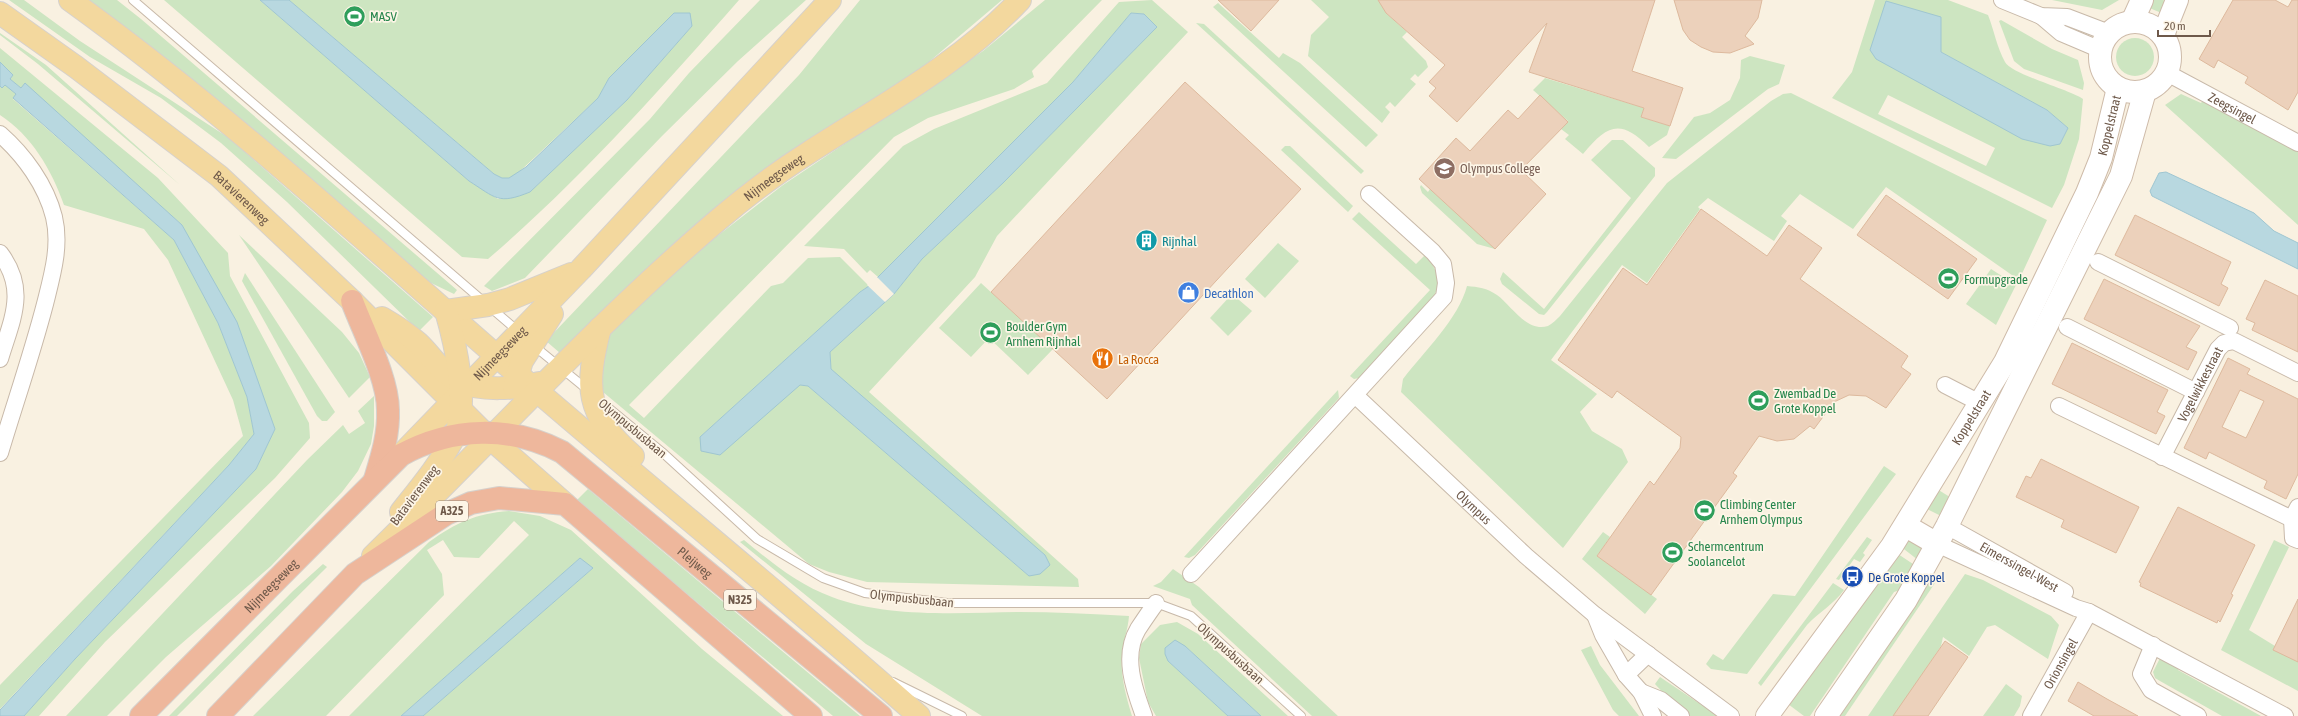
<svg xmlns="http://www.w3.org/2000/svg" width="2298" height="716" viewBox="0 0 2298 716" font-family="'Asap Condensed',sans-serif">
	<style>
		.green { fill: #cde5c1; fill-rule: evenodd }
		.water { fill: #b8d8e0; stroke: #9fc6d1 }
		.pier { fill: #f9f1e1 }
		.building { fill: #ecd1bb; stroke: #ddb99d; fill-rule: evenodd }
		.lines { fill: none; stroke-linecap: round; stroke-linejoin: round }
		.lane-casing { stroke: #c8b9a9; stroke-width: 10 }
		.street-casing { stroke: #c8b9a9; stroke-width: 18 }
		.secondary-casing { stroke: #cebba9; stroke-width: 24 }
		.primary-casing { stroke: #d6d1cc; stroke-width: 24 }
		.highway-casing { stroke: #d6d1cc; stroke-width: 24 }
		.lane { stroke: #fff; stroke-width: 8 }
		.street { stroke: #fff; stroke-width: 16 }
		.secondary { stroke: #fff; stroke-width: 22 }
		.primary { stroke: #f3d89e; stroke-width: 22 }
		.highway { stroke: #eeb79c; stroke-width: 22 }
		.labels { text-anchor: middle; stroke-width: 3.5; stroke-linejoin: round; paint-order: stroke }
		.shield { fill: #fdf5e6; stroke: #998879; stroke-width: 1 }
		.shield-label { font-size: 12px; font-weight: bold; fill: #6e594a }
		.leisure-label { font-size: 13px; fill: #27864d; stroke: #fdf5e6; text-anchor: start }
		.street-label { font-size: 13px; fill: #6e594a; stroke: #fdf5e6 }
		.education-label { font-size: 13px; fill: #785e54; stroke: #fdf5e6; text-anchor: start }
		.culture-label { font-size: 13px; fill: #0d838f; stroke: #fdf5e6; text-anchor: start }
		.shop-label { font-size: 13px; fill: #366cbe; stroke: #fdf5e6; text-anchor: start }
		.food-label { font-size: 13px; fill: #c56008; stroke: #fdf5e6; text-anchor: start }
		.transit-label { font-size: 13px; fill: #164399; stroke: #fdf5e6; text-anchor: start }
	</style>
	<rect width="100%" height="100%" fill="#f9f1e1"/>
	<g class="green">
		<path d="M 9,0 L 24,0 L 80,41 L 229,138 L 433,317 L 419,331 L 287,202 L 221,143 L 161,98 L 90,57 Z"/>
		<path d="M 89,0 L 117,0 L 141,19 L 457,290 L 454,294 L 429,282 L 223,107 Z"/>
		<path d="M 164,0 L 260,0 L 469,181 L 498,199 L 530,192 L 627,100 L 692,26 L 609,78 L 598,98 L 517,174 L 509,178 L 502,178 L 494,174 L 289,0 L 739,0 C 660,90 579,181 488,259 L 462,257 Z"/>
		<path d="M 760,0 L 806,0 L 738,61 L 662,136 L 525,278 L 492,291 L 484,286 L 650,119 L 689,73 Z"/>
		<path d="M 860,0 L 1002,0 L 917,72 L 560,353 L 546,341 L 799,75 Z"/>
		<path d="M 1045,0 L 1102,0 L 1032,71 L 1034,77 L 1014,89 L 928,118 L 894,137 L 629,405 L 644,418 L 771,286 L 783,283 L 808,258 L 840,257 L 869,286 L 860,292 L 700,437 L 800,385 L 808,386 L 1029,576 L 831,369 L 830,352 L 894,294 L 922,259 L 1003,183 L 1157,27 L 1144,14 L 1131,13 L 1073,82 L 878,277 L 870,270 L 867,273 L 844,249 L 804,246 L 903,146 L 934,129 L 1047,83 L 1119,2 L 1152,0 L 1188,32 L 997,236 L 975,277 L 869,392 L 1078,579 L 1079,587 L 867,582 L 829,572 L 809,564 L 597,387 L 609,336 L 619,323 L 689,258 L 783,185 L 983,51 Z"/>
		<path d="M 1311,0 L 1381,0 L 1386,13 L 1407,32 L 1402,37 L 1426,61 L 1428,67 L 1418,77 L 1415,74 L 1410,79 L 1416,84 L 1395,107 L 1390,102 L 1385,107 L 1390,112 L 1382,123 L 1308,56 L 1311,35 L 1329,17 Z"/>
		<path d="M 1875,0 L 1948,0 L 1988,15 C 1994,30 1997,48 2005,62 C 2011,74 2068,89 2083,99 L 2079,139 L 2064,185 L 2052,208 L 1832,98 L 1852,72 ZM 1886,1 L 1941,52 L 2047,110 L 2068,128 L 2060,144 L 2022,139 ZM 1888,95 L 1995,148 L 1986,166 L 1878,114 Z"/>
		<path d="M 2052,0 L 2119,0 L 2102,10 Z"/>
		<path d="M 2149,0 L 2163,0 L 2169,3 L 2164,14 L 2147,7 Z"/>
		<path d="M 1218,3 L 1279,58 L 1283,53 L 1300,63 L 1378,135 L 1366,147 L 1213,7 Z"/>
		<path d="M 2001,20 L 2052,49 L 2078,60 L 2084,83 L 2083,90 L 2024,69 L 2014,61 L 1999,21 Z"/>
		<path d="M 1196,23 L 1204,24 L 1364,171 L 1361,174 Z"/>
		<path d="M 0,33 L 46,65 L 180,185 L 38,64 L 0,35 Z"/>
		<circle cx="2135" cy="57" r="19"/>
		<path d="M 0,48 L 158,178 L 228,253 L 230,276 L 309,423 L 310,438 L 275,478 L 105,642 L 39,716 L 24,716 L 75,659 L 256,469 L 275,429 L 182,225 L 25,84 L 21,88 L 10,79 L 13,75 L 0,62 Z"/>
		<path d="M 1750,56 L 1785,65 L 1779,84 L 1768,89 L 1676,159 L 1662,158 L 1694,117 L 1710,113 L 1730,100 L 1740,78 L 1741,60 Z"/>
		<path d="M 1545,78 L 1644,108 L 1641,117 L 1670,126 L 1667,135 L 1649,147 C 1620,118 1607,125 1583,154 L 1565,139 L 1569,135 L 1561,129 L 1568,121 L 1533,90 Z"/>
		<path d="M 5,84 L 16,94 L 13,99 L 174,240 L 218,323 L 247,397 L 254,434 L 229,465 L 0,709 L 0,685 L 243,436 L 233,400 L 168,260 L 144,229 L 64,205 C 52,170 31,135 0,115 L 0,86 L 2,88 Z"/>
		<path d="M 1791,93 L 2047,220 L 2019,280 L 1886,187 L 1853,229 L 1800,194 L 1781,216 L 1787,221 L 1774,241 L 1708,198 L 1698,207 L 1700,209 L 1647,283 L 1622,265 L 1551,360 L 1597,394 L 1580,412 L 1592,431 L 1622,449 L 1628,462 L 1563,548 L 1401,392 L 1403,379 C 1423,353 1459,318 1467,286 C 1478,287 1487,288 1497,295 C 1511,305 1527,333 1548,326 C 1552,324 1557,319 1560,316 L 1667,183 L 1771,101 L 1783,94 Z"/>
		<path d="M 2181,94 L 2201,103 L 2204,99 L 2298,149 L 2298,225 L 2165,105 Z"/>
		<path d="M 1612,140 L 1623,140 L 1655,168 L 1655,176 L 1547,312 L 1544,315 L 1539,314 L 1502,284 L 1500,279 L 1503,272 L 1544,309 L 1631,198 L 1591,160 Z"/>
		<path d="M 1285,146 L 1290,146 L 1353,206 L 1348,212 L 1281,150 Z"/>
		<path d="M 1421,185 L 1428,192 L 1430,189 L 1495,249 L 1477,244 L 1422,193 L 1420,187 Z"/>
		<path d="M 1359,212 L 1416,264 L 1425,255 C 1436,267 1442,280 1434,296 L 1359,378 L 1354,379 L 1350,376 L 1430,290 L 1352,219 Z"/>
		<path d="M 239,235 L 342,332 L 359,353 L 370,377 L 349,398 Z"/>
		<path d="M 1278,243 L 1299,261 L 1265,298 L 1245,279 Z"/>
		<path d="M 1991,269 L 2016,285 L 1996,325 L 1966,304 Z"/>
		<path d="M 245,273 L 335,412 L 327,421 L 322,421 L 317,416 L 242,281 Z"/>
		<path d="M 981,283 L 1053,349 L 1028,375 L 989,338 L 971,357 L 939,328 Z"/>
		<path d="M 1232,294 L 1252,311 L 1228,336 L 1210,318 Z"/>
		<path d="M 1338,390 L 1339,398 L 1195,555 L 1189,558 L 1184,557 Z"/>
		<path d="M 374,396 L 374,426 L 371,444 L 358,471 L 342,492 L 271,566 L 166,657 L 107,716 L 66,716 L 307,460 L 343,425 L 349,434 L 365,423 L 358,411 Z"/>
		<path d="M 1884,466 L 1896,474 L 1747,674 L 1711,669 L 1706,664 L 1713,654 L 1723,660 L 1773,594 L 1795,596 Z"/>
		<path d="M 588,489 L 860,716 L 833,716 L 576,501 Z"/>
		<path d="M 1937,489 L 1953,499 L 1943,517 L 1925,508 Z"/>
		<path d="M 509,511 L 540,516 L 571,530 L 702,649 L 783,716 L 423,716 L 592,569 L 580,558 L 401,716 L 349,716 L 529,535 L 514,521 L 479,558 L 454,557 L 443,540 L 427,550 L 442,574 L 444,595 L 326,716 L 253,716 L 429,542 C 457,522 475,514 509,511 Z"/>
		<path d="M 1603,532 L 1610,537 L 1597,556 L 1657,599 L 1645,614 L 1582,559 Z"/>
		<path d="M 1867,537 L 1872,540 L 1863,553 L 1865,555 L 1860,562 L 1854,559 L 1839,580 L 1836,579 Z"/>
		<path d="M 744,540 C 771,562 798,585 832,597 C 887,618 959,613 1018,612 C 1055,612 1092,614 1129,616 C 1128,630 1123,641 1122,654 C 1120,675 1126,696 1132,716 L 982,716 L 866,644 L 740,542 Z"/>
		<path d="M 1908,540 L 1925,549 L 1918,560 L 1900,546 Z"/>
		<path d="M 2274,540 L 2289,547 L 2249,630 L 2298,660 L 2298,691 L 2221,650 Z"/>
		<path d="M 1895,552 L 1916,566 L 1903,589 L 1894,592 L 1810,716 L 1804,716 L 1788,704 Z"/>
		<path d="M 323,564 L 327,567 L 177,716 L 169,716 L 293,591 Z"/>
		<path d="M 1173,569 L 1199,587 L 1338,716 L 1312,716 L 1192,605 L 1190,599 L 1153,586 L 1161,582 Z"/>
		<path d="M 1928,574 L 1937,580 L 1845,716 L 1833,716 Z"/>
		<path d="M 1965,574 L 1983,580 L 2051,616 L 2059,625 L 2048,659 L 1995,625 L 1987,627 L 1969,656 L 1943,637 L 1941,646 L 1895,716 L 1868,716 Z"/>
		<path d="M 1833,583 L 1844,590 C 1834,604 1819,612 1807,625 L 1761,686 L 1758,683 Z"/>
		<path d="M 1177,622 L 1198,634 L 1288,716 L 1261,716 L 1185,646 L 1168,661 L 1228,716 L 1156,716 L 1148,702 L 1139,658 L 1141,644 L 1160,625 Z"/>
		<path d="M 1591,646 L 1600,665 L 1639,716 L 1619,716 L 1613,710 L 1581,650 Z"/>
		<path d="M 2160,658 L 2179,668 L 2178,670 L 2261,716 L 2222,716 L 2160,681 L 2155,678 L 2153,672 Z"/>
		<path d="M 1660,677 L 1718,716 L 1690,716 L 1667,697 L 1655,684 Z"/>
		<path d="M 2006,684 L 2022,696 L 2020,706 L 2014,716 L 1983,716 Z"/>
	</g>
	<g class="water">
		<path d="M 260,0 L 289,0 L 494,174 L 502,178 L 509,178 L 526,167 L 598,98 L 609,78 L 674,13 L 690,13 L 692,26 L 627,100 L 530,192 C 498,205 496,198 469,181 Z"/>
		<path d="M 1886,1 L 1941,17 L 1941,52 L 2047,110 L 2068,128 L 2060,144 L 2050,146 L 2022,139 L 1876,59 L 1870,50 Z"/>
		<path d="M 1131,13 L 1144,14 L 1157,27 L 1003,183 L 922,259 L 894,294 L 830,352 L 831,369 L 1045,555 L 1050,565 L 1040,574 L 1029,576 L 808,386 L 800,385 L 720,455 L 701,451 L 700,437 L 860,292 L 869,286 L 1073,82 Z"/>
		<path d="M 0,62 L 13,75 L 10,79 L 21,88 L 25,83 L 182,225 L 237,322 L 275,429 L 256,469 L 75,659 L 24,716 L 0,716 L 0,710 L 229,465 L 254,434 L 247,397 L 218,323 L 174,240 L 13,98 L 16,94 L 5,85 L 2,88 L 0,86 Z"/>
		<path d="M 2166,172 L 2254,213 L 2274,231 L 2298,243 L 2298,269 L 2152,196 L 2150,191 L 2159,173 Z"/>
		<path d="M 580,558 L 593,568 L 423,716 L 401,716 Z"/>
		<path d="M 1175,640 L 1185,646 L 1261,716 L 1228,716 L 1168,661 L 1165,654 L 1165,648 Z"/>
	</g>
	<path class="pier" d="M 876,276 L 894,294 L 885,302 L 867,285 Z"/>
	<g class="building">
		<path d="M 1218,0 L 1279,0 L 1251,31 Z"/>
		<path d="M 1378,0 L 1655,0 L 1632,71 L 1683,88 L 1670,126 L 1641,117 L 1644,108 L 1529,72 L 1547,23 L 1457,122 L 1429,96 L 1436,88 L 1429,82 L 1445,65 L 1386,13 Z"/>
		<path d="M 1674,0 L 1762,0 L 1758,18 L 1745,36 L 1754,44 L 1730,53 L 1713,52 L 1701,47 L 1690,40 L 1683,30 Z"/>
		<path d="M 2233,0 L 2275,0 L 2288,7 L 2292,0 L 2298,0 L 2298,92 L 2288,110 L 2245,83 L 2248,77 L 2218,60 L 2214,68 L 2199,59 Z"/>
		<path d="M 1185,82 L 1301,189 L 1107,399 L 991,292 Z"/>
		<path d="M 1540,95 L 1568,122 L 1521,170 L 1546,194 L 1495,249 L 1419,179 L 1456,138 L 1470,151 L 1508,110 L 1518,119 Z"/>
		<path d="M 1886,195 L 1977,259 L 1948,299 L 1857,235 Z"/>
		<path d="M 1701,209 L 1767,256 L 1789,225 L 1822,248 L 1800,279 L 1908,356 L 1901,367 L 1911,374 L 1886,408 L 1866,396 L 1849,395 L 1834,402 L 1814,429 L 1810,426 L 1794,439 L 1777,441 L 1759,436 L 1733,473 L 1737,476 L 1651,595 L 1597,556 L 1650,481 L 1654,485 L 1680,448 L 1681,437 L 1617,391 L 1612,398 L 1558,360 L 1623,268 L 1647,285 Z"/>
		<path d="M 2135,215 L 2231,262 L 2221,284 L 2228,288 L 2219,306 L 2115,255 Z"/>
		<path d="M 2104,279 L 2200,326 L 2186,347 L 2197,352 L 2188,370 L 2084,319 Z"/>
		<path d="M 2265,280 L 2298,296 L 2298,352 L 2252,330 L 2255,323 L 2246,319 Z"/>
		<path d="M 2072,343 L 2168,390 L 2157,412 L 2165,416 L 2156,434 L 2052,384 Z"/>
		<path d="M 2228,358 L 2250,369 L 2247,374 L 2298,399 L 2298,474 L 2286,499 L 2264,488 L 2267,481 L 2209,452 L 2206,459 L 2184,448 ZM 2240,390 L 2264,401 L 2246,438 L 2222,427 Z"/>
		<path d="M 2041,459 L 2139,507 L 2116,553 L 2061,527 L 2064,520 L 2016,497 L 2026,476 L 2031,478 Z"/>
		<path d="M 2178,507 L 2255,545 L 2231,594 L 2233,595 L 2220,622 L 2218,620 L 2217,623 L 2140,586 L 2141,583 L 2139,582 Z"/>
		<path d="M 2298,599 L 2298,662 L 2273,650 Z"/>
		<path d="M 1945,641 L 1968,657 L 1928,716 L 1893,716 Z"/>
		<path d="M 2078,682 L 2107,699 L 2138,716 L 2094,716 L 2068,701 Z"/>
	</g>
	<g class="lines">
		<defs>
			<g id="lane">
				<path d="M 133,0 L 519,332"/>
				<path d="M 533,345 L 589,391"/>
				<path d="M 599,400 L 662,452 L 757,539 L 823,578 L 865,593 L 947,603 L 1156,603 L 1191,616 L 1301,716"/>
				<path d="M 893,682 L 962,716"/>
			</g>
			<g id="street">
				<path d="M 2002,0 L 2041,16 L 2067,17 L 2109,33"/>
				<path d="M 2041,16 L 2061,33 L 2101,50"/>
				<path id="s1" d="M 2167,73 L 2298,143"/>
				<path d="M 0,134 C 24,155 46,185 54,217 C 61,246 52,276 45,304 C 32,354 15,403 0,453"/>
				<path d="M 0,253 C 28,290 12,319 0,359"/>
				<path d="M 2098,262 L 2230,328"/>
				<path d="M 2067,327 L 2196,392"/>
				<path d="M 1945,385 L 1980,403"/>
				<path id="s2" d="M 1356,396 L 1526,556 L 1595,615 L 1731,716"/>
				<path d="M 2059,406 L 2292,519"/>
				<path id="s3" d="M 2162,457 L 2218,349 L 2224,343 L 2234,341 L 2298,373"/>
				<path d="M 2298,507 L 2292,519 L 2293,538 L 2298,540"/>
				<path id="s4" d="M 1947,526 L 2065,592"/>
				<path d="M 1937,544 L 2076,608 L 2089,612 L 2285,716"/>
				<path d="M 1191,574 L 1444,297 L 1446,283 L 1443,264 L 1433,252 L 1369,194"/>
				<path d="M 1595,615 L 1603,635 L 1626,675 L 1641,692 L 1653,716"/>
				<path d="M 2153,645 L 2141,674 L 2151,690 L 2198,716"/>
				<path d="M 1626,675 L 1648,654"/>
				<path d="M 1641,692 L 1661,700 L 1681,716"/>
				<path d="M 1144,716 C 1134,689 1122,656 1138,629 C 1144,620 1150,611 1156,603"/>
				<path id="s5" d="M 2031,716 L 2089,612"/>
			</g>
			<g id="secondary">
				<circle cx="2135" cy="57" r="35"/>
				<path d="M 2132,22 L 2142,0"/>
				<path d="M 2163,35 L 2177,0"/>
				<path d="M 1906,526 L 1937,544"/>
				<path id="s6" d="M 1767,716 L 1892,546 L 2005,362 L 2087,193 L 2101,158 L 2118,88"/>
				<path d="M 1826,716 L 1906,600 L 1947,526 L 2121,176 L 2145,91"/>
			</g>
			<g id="primary">
				<path d="M 70,0 C 227,113 370,246 515,372 C 649,488 787,599 919,716"/>
				<path id="s7" d="M 0,13 L 76,67 L 219,176 L 352,301 L 483,432 L 565,504"/>
				<path d="M 446,311 L 488,305 L 510,299 L 571,274"/>
				<path d="M 382,318 C 394,325 407,333 418,343 C 431,355 443,375 460,382 C 479,391 519,389 539,383"/>
				<path d="M 600,328 C 585,387 585,414 633,456"/>
				<path d="M 514,387 L 522,361 L 552,314"/>
				<path id="s8" d="M 401,455 L 581,269 L 830,0"/>
				<path d="M 401,512 C 420,488 440,464 454,437 C 470,407 455,342 446,311"/>
				<path id="s9" d="M 373,556 C 488,444 596,324 718,220 C 745,197 778,172 808,153 C 881,106 960,64 1020,0"/>
			</g>
			<g id="highway">
				<path d="M 352,301 C 363,331 388,378 388,410 C 389,434 382,456 375,479"/>
				<path id="s10" d="M 141,716 L 401,455 C 452,427 510,425 562,452 L 881,716"/>
				<path d="M 218,716 L 355,574 L 446,514 L 471,503 L 499,498 L 565,504 L 811,716"/>
			</g>
		</defs>
		<use href="#lane" class="lane-casing"/>
		<use href="#street" class="street-casing"/>
		<use href="#secondary" class="secondary-casing"/>
		<use href="#primary" class="primary-casing"/>
		<use href="#highway" class="highway-casing"/>
		<use href="#lane" class="lane"/>
		<use href="#street" class="street"/>
		<use href="#secondary" class="secondary"/>
		<use href="#primary" class="primary"/>
		<use href="#highway" class="highway"/>
	</g>
	<defs>
		<symbol id="stadium-disc" viewBox="-11 -11 22 22"><circle r="9.5" fill="#2e9e5b" stroke="#fdf5e6"/><path d="M0-5a6.5 5 0 1 0 0 10a6.5 5 0 1 0 0-10ZM-3.5-1.8h7v3.6h-7Z" fill="#fff"/></symbol>
		<symbol id="university-disc" viewBox="-11 -11 22 22"><circle r="9.5" fill="#8d6e63" stroke="#fdf5e6"/><path d="M0-5L7-2L0 1L-7-2ZM-4 1L0 2.5L4 1V4Q0 6-4 4Z" fill="#fff"/></symbol>
		<symbol id="building-disc" viewBox="-11 -11 22 22"><circle r="9.5" fill="#0f9aa8" stroke="#fdf5e6"/><path d="M-4-6H4V6H1V3H-1V6H-4ZM-2.5-4.3h1.7v1.8h-1.7ZM.8-4.3h1.7v1.8H.8ZM-2.5-1h1.7V.8h-1.7ZM.8-1h1.7V.8H.8Z" fill="#fff"/></symbol>
		<symbol id="shop-disc" viewBox="-11 -11 22 22"><circle r="9.5" fill="#3f7fe0" stroke="#fdf5e6"/><path d="M-5-2.5h2.3a2.7 3.5 0 0 1 5.4 0H5L5.5 6h-11ZM-1.5-2.5h3a1.5 2.3 0 0 0-3 0Z" fill="#fff"/></symbol>
		<symbol id="restaurant-disc" viewBox="-11 -11 22 22"><circle r="9.5" fill="#e8710a" stroke="#fdf5e6"/><path d="M-5-6h1v4h1v-4h1v4h1v-4h1v5L-1.5 .5V6h-2V.5L-5-1ZM5-6V6H3V1.5H1.5Q1.5-4 5-6Z" fill="#fff"/></symbol>
		<symbol id="bus-disc" viewBox="-11 -11 22 22"><circle r="9.5" fill="#1a4fb4" stroke="#fdf5e6"/><path d="M-5-6H5V4H4V6H2V4H-2V6H-4V4H-5ZM-3.5-4V0h7V-4ZM-3.5 1.2v1.5H-2V1.2ZM2 1.2v1.5H3.5V1.2Z" fill="#fff"/></symbol>
	</defs>
	<g fill-rule="evenodd">
		<use href="#stadium-disc" x="342" y="4" width="25" height="25"/>
		<use href="#university-disc" x="1432" y="156" width="25" height="25"/>
		<use href="#building-disc" x="1134" y="228" width="25" height="25"/>
		<use href="#stadium-disc" x="1936" y="266" width="25" height="25"/>
		<use href="#shop-disc" x="1176" y="280" width="25" height="25"/>
		<use href="#stadium-disc" x="978" y="320" width="25" height="25"/>
		<use href="#restaurant-disc" x="1090" y="346" width="25" height="25"/>
		<use href="#stadium-disc" x="1746" y="388" width="25" height="25"/>
		<use href="#stadium-disc" x="1692" y="498" width="25" height="25"/>
		<use href="#stadium-disc" x="1660" y="540" width="25" height="25"/>
		<use href="#bus-disc" x="1840" y="564" width="25" height="25"/>
	</g>
	<g class="labels">
		<g class="shield">
			<rect x="436" y="501" width="32" height="20" rx="3"/>
			<rect x="724" y="590" width="32" height="20" rx="3"/>
		</g>
		<g class="shield-label">
			<text x="452" y="515">A325</text>
			<text x="740" y="604">N325</text>
		</g>
		<g class="leisure-label">
			<text x="370" y="21">MASV</text>
			<text x="1964" y="284">Formupgrade</text>
			<text x="1006" y="331">Boulder Gym<tspan x="1006" dy="15">Arnhem Rijnhal</tspan></text>
			<text x="1774" y="398">Zwembad De<tspan x="1774" dy="15">Grote Koppel</tspan></text>
			<text x="1720" y="509">Climbing Center<tspan x="1720" dy="15">Arnhem Olympus</tspan></text>
			<text x="1688" y="551">Schermcentrum<tspan x="1688" dy="15">Soolancelot</tspan></text>
		</g>
		<g class="street-label">
			<text dy="5" stroke="none"><textPath href="#s1" startOffset="74">Zeegsingel</textPath></text>
			<text dy="5" stroke="none"><textPath href="#s6" startOffset="686">Koppelstraat</textPath></text>
			<text dy="5" stroke="none"><textPath href="#s9" startOffset="552">Nijmeegseweg</textPath></text>
			<text dy="5" stroke="none"><textPath href="#s7" startOffset="304">Batavierenweg</textPath></text>
			<text dy="5" stroke="none"><textPath href="#s8" startOffset="142">Nijmeegseweg</textPath></text>
			<text dy="5" stroke="none"><textPath href="#s3" startOffset="82">Vogelwikkestraat</textPath></text>
			<text dy="5" stroke="none"><textPath href="#s6" startOffset="362">Koppelstraat</textPath></text>
			<text transform="translate(633 428) rotate(40)" y="5">Olympusbusbaan</text>
			<text transform="translate(414 495) rotate(-53)" y="5">Batavierenweg</text>
			<text dy="5" stroke="none"><textPath href="#s2" startOffset="162">Olympus</textPath></text>
			<text dy="5" stroke="none"><textPath href="#s10" startOffset="709">Pleijweg</textPath></text>
			<text dy="5" stroke="none"><textPath href="#s4" startOffset="83">Eimerssingel-West</textPath></text>
			<text dy="5" stroke="none"><textPath href="#s10" startOffset="184">Nijmeegseweg</textPath></text>
			<text transform="translate(912 598) rotate(6)" y="5">Olympusbusbaan</text>
			<text transform="translate(1231 653) rotate(42)" y="5">Olympusbusbaan</text>
			<text dy="5" stroke="none"><textPath href="#s5" startOffset="60">Orionsingel</textPath></text>
		</g>
		<g class="education-label">
			<text x="1460" y="173">Olympus College</text>
		</g>
		<g class="culture-label">
			<text x="1162" y="246">Rijnhal</text>
		</g>
		<g class="shop-label">
			<text x="1204" y="298">Decathlon</text>
		</g>
		<g class="food-label">
			<text x="1118" y="364">La Rocca</text>
		</g>
		<g class="transit-label">
			<text x="1868" y="582">De Grote Koppel</text>
		</g>
	</g>
	<path d="M2158 30v6h52v-6" fill="none" stroke="#6e594a" stroke-width="2"/>
	<text x="2164" y="30" font-size="12" fill="#6e594a" stroke="#fdf5e6" stroke-width="3" paint-order="stroke">20 m</text>
</svg>
